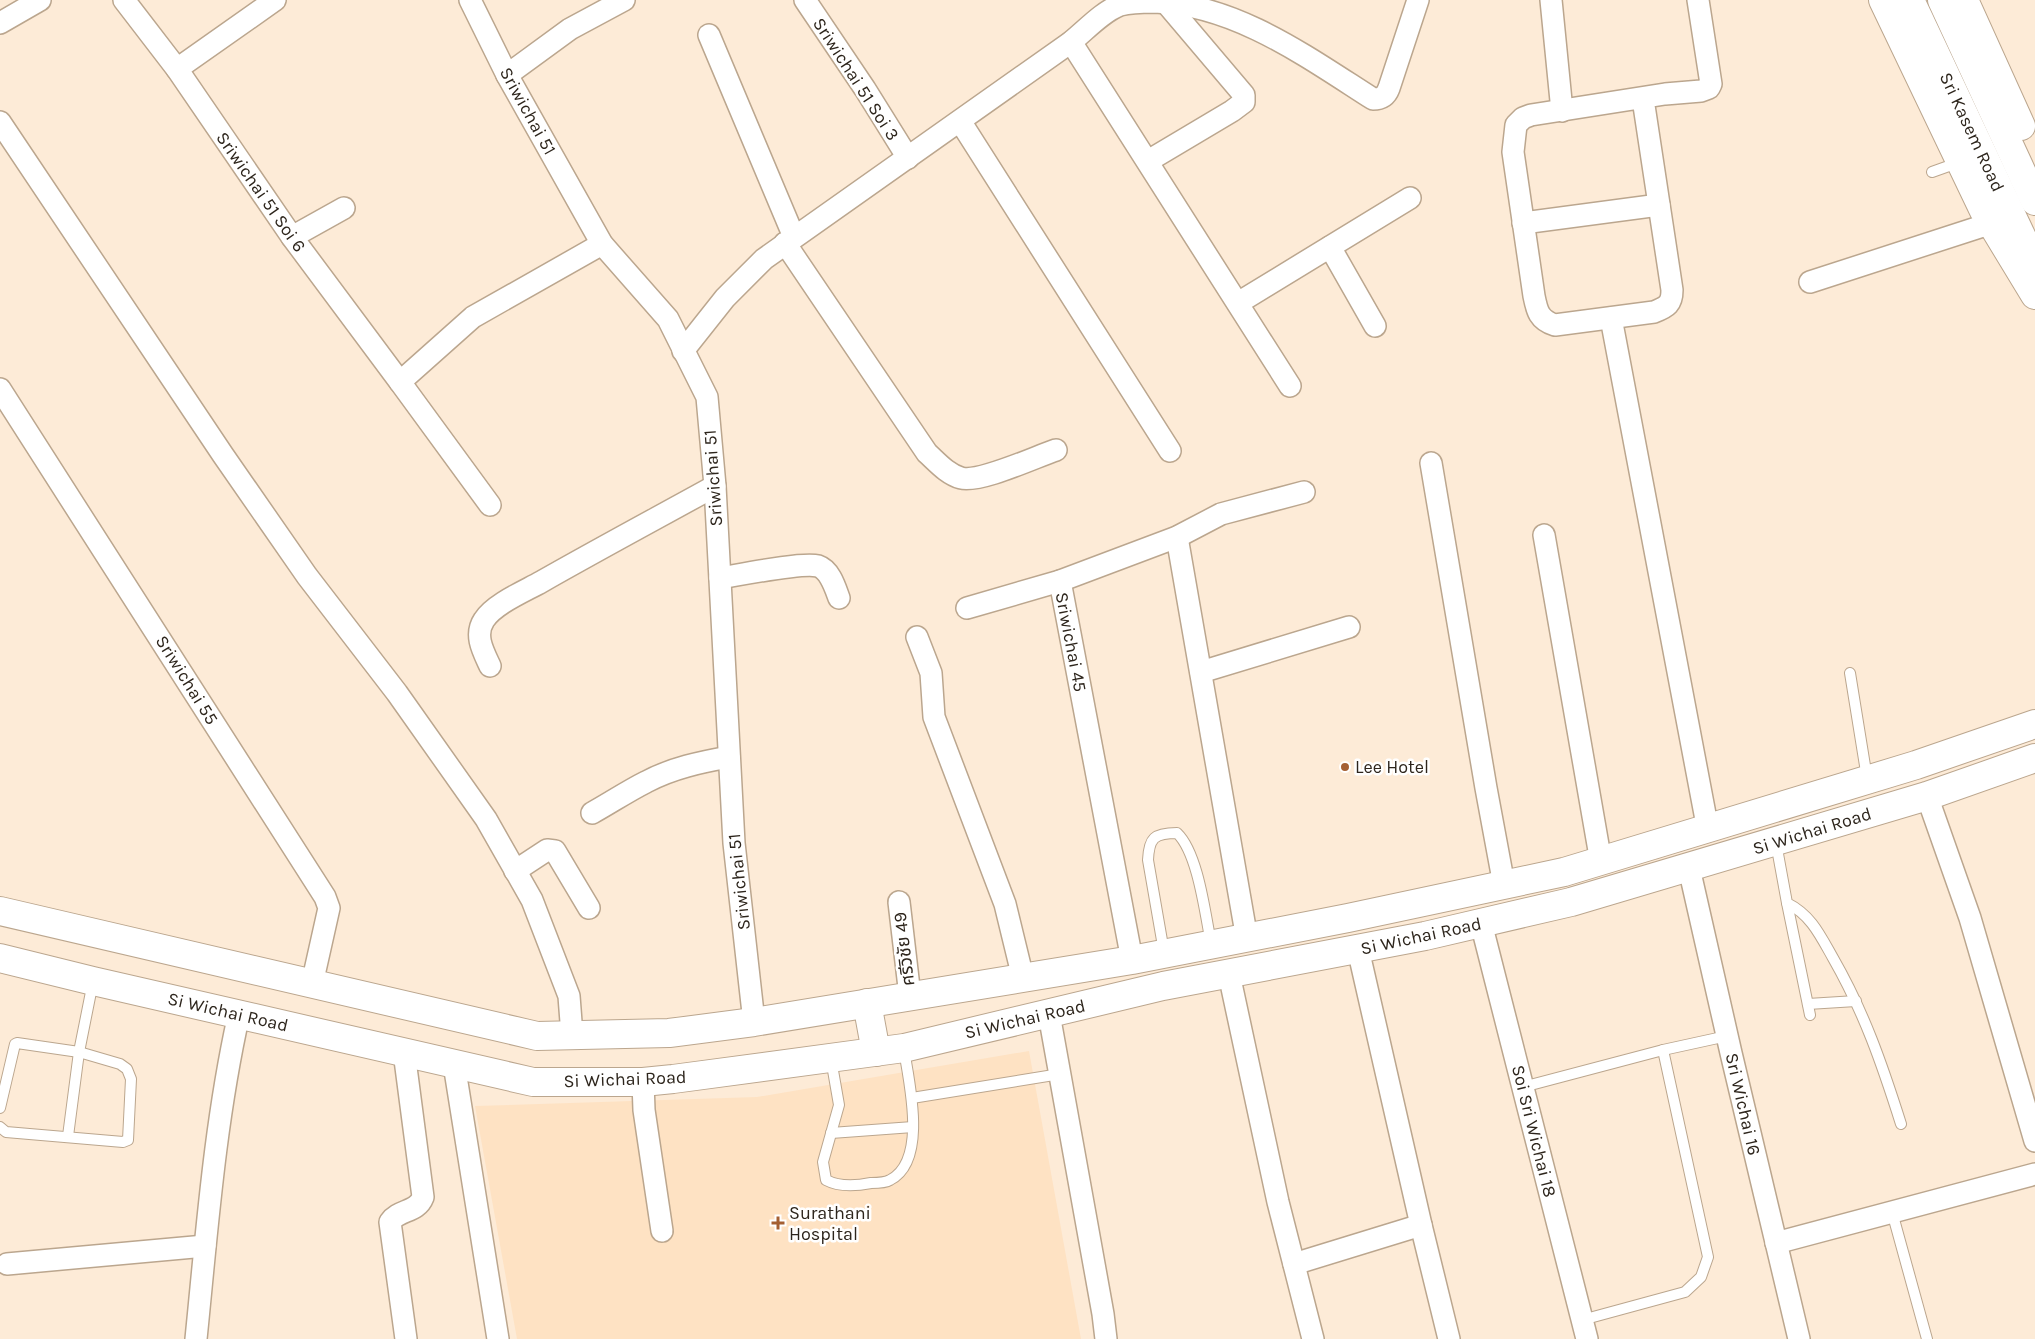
<svg xmlns="http://www.w3.org/2000/svg" width="2035" height="1339" viewBox="0 0 2035 1339" font-family="Karla,'Noto Sans Thai',sans-serif">
	<style>
		.built { fill: #fee2c3 }
		.lines { fill: none; stroke-linecap: round; stroke-linejoin: round }
		.lane-casing { stroke: #bba68e; stroke-width: 12 }
		.street-casing { stroke: #bba68e; stroke-width: 24 }
		.secondary-casing { stroke: #bba68e; stroke-width: 30 }
		.primary-casing { stroke: #bba68e; stroke-width: 30 }
		.lane { stroke: #fff; stroke-width: 10 }
		.street { stroke: #fff; stroke-width: 21 }
		.secondary { stroke: #fff; stroke-width: 28 }
		.primary { stroke: #fff; stroke-width: 28 }
		.poi-dot { fill: #a45f32; stroke: #fff; stroke-width: 2 }
		.labels { text-anchor: middle; stroke-width: 5; stroke-linejoin: round; paint-order: stroke }
		.street-label { font-size: 18px; fill: #2d251c; stroke: #fff }
		.poi-label { font-size: 18px; fill: #2d251c; stroke: #fff; text-anchor: start }
	</style>
	<rect width="100%" height="100%" fill="#fdebd7"/>
	<path class="built" d="M 1029,1051 L 1081,1339 L 517,1339 L 475,1106 L 757,1097 Z"/>
	<g class="lines">
		<defs>
			<g id="lane">
				<path d="M 1932,172 L 1960,162"/>
				<path d="M 1850,673 L 1867,778"/>
				<path d="M 1776,843 L 1787,903 C 1811,915 1820,935 1833,958 C 1864,1012 1882,1064 1901,1124"/>
				<path d="M 1787,903 L 1810,1015"/>
				<path d="M 1164,952 L 1148,860 C 1149,838 1154,833 1177,833 C 1198,853 1205,913 1211,943"/>
				<path d="M 1808,1004 L 1856,1001"/>
				<path d="M 831,1059 L 839,1105 L 823,1162 L 826,1180 C 839,1187 856,1186 871,1183 C 877,1183 885,1183 890,1180 C 928,1161 909,1082 904,1050"/>
				<path d="M 1523,1087 L 1663,1050 L 1727,1036"/>
				<path d="M 912,1098 L 1060,1074"/>
				<path d="M 0,1108 L 15,1044 L 17,1043 L 79,1052 L 120,1064 L 127,1069 L 131,1079 L 128,1140 L 123,1142 L 6,1132 L 0,1127"/>
				<path d="M 831,1133 L 913,1127"/>
				<path d="M 68,1136 L 79,1052 L 93,982"/>
				<path d="M 1892,1212 L 1927,1339"/>
				<path d="M 1582,1320 L 1685,1292 L 1701,1277 L 1708,1257 L 1663,1050"/>
			</g>
			<g id="street">
				<path d="M 124,0 L 177,69 L 292,237 L 400,382 L 473,317 L 602,244"/>
				<path d="M 470,0 L 507,75 L 602,244 L 668,319 L 707,397 L 715,486 L 734,843 L 754,1022"/>
				<path d="M 805,0 L 865,89 L 908,158"/>
				<path d="M 1551,0 L 1562,111"/>
				<path d="M 0,23 L 40,0"/>
				<path d="M 709,35 L 794,237"/>
				<path d="M 1071,42 L 1290,386"/>
				<path d="M 177,69 L 275,0"/>
				<path d="M 507,75 L 570,29 L 624,0"/>
				<path d="M 1643,99 L 1672,290 C 1672,304 1667,307 1654,312 L 1555,325 C 1539,320 1537,311 1534,296 L 1513,152 L 1516,125 L 1523,118 L 1531,115 L 1665,94 L 1701,91 L 1709,88 L 1711,84 L 1698,0"/>
				<path d="M 960,121 L 1170,451"/>
				<path d="M 0,122 L 223,455 L 307,576 L 397,693 L 486,819 L 532,900 L 569,996 L 572,1035"/>
				<path d="M 1148,161 L 1232,111 L 1244,102 L 1244,95 L 1166,3"/>
				<path d="M 1523,223 L 1659,205"/>
				<path d="M 292,237 L 344,208"/>
				<path d="M 785,243 L 927,453 C 937,462 947,474 961,478 C 980,483 1035,457 1056,450"/>
				<path d="M 1330,247 L 1375,326"/>
				<path d="M 1810,282 L 1992,223"/>
				<path d="M 1238,303 L 1410,198"/>
				<path d="M 1611,318 L 1708,830"/>
				<path d="M 683,351 L 725,298 L 764,259 L 1071,42 C 1086,30 1102,12 1120,5 C 1131,2 1142,2 1154,2 C 1235,4 1307,57 1373,99 C 1382,99 1386,96 1389,88 L 1418,0"/>
				<path d="M 400,382 L 490,505"/>
				<path d="M 0,389 L 325,897 L 329,908 L 312,984"/>
				<path d="M 1431,463 L 1486,788 L 1504,885"/>
				<path d="M 1544,535 L 1601,862"/>
				<path d="M 1177,537 L 1247,939"/>
				<path d="M 720,578 C 739,575 802,562 818,566 C 830,570 835,587 839,598"/>
				<path d="M 967,608 L 1060,581"/>
				<path d="M 917,637 L 931,673 L 934,717 L 1005,904 L 1023,978"/>
				<path d="M 490,666 C 483,651 474,635 484,620 C 494,604 525,591 541,582 C 599,549 657,518 715,486"/>
				<path d="M 1201,672 L 1349,627"/>
				<path d="M 1927,796 L 1970,918 L 2035,1141"/>
				<path d="M 592,813 C 610,803 628,791 646,782 C 672,768 701,762 729,757"/>
				<path d="M 1689,868 L 1731,1053 L 1799,1339"/>
				<path d="M 515,871 L 547,850 L 555,851 L 589,908"/>
				<path d="M 899,902 L 910,996"/>
				<path d="M 1481,923 L 1587,1339"/>
				<path d="M 1358,949 L 1421,1225 L 1449,1339"/>
				<path d="M 1132,960 L 1060,581 L 1177,537 L 1221,514 L 1304,492"/>
				<path d="M 1229,974 L 1278,1202 L 1313,1339"/>
				<path d="M 1049,1014 L 1103,1314 L 1106,1339"/>
				<path d="M 404,1052 L 423,1197 C 417,1213 399,1209 390,1222 L 406,1339"/>
				<path d="M 454,1064 L 498,1339"/>
				<path d="M 643,1082 L 644,1110 L 662,1231"/>
				<path d="M 1776,1243 L 2035,1174"/>
				<path d="M 7,1264 L 205,1246"/>
				<path d="M 1294,1264 L 1421,1225"/>
				<path d="M 196,1339 C 207,1230 215,1121 239,1014"/>
			</g>
			<g id="secondary">
				<path d="M 1883,0 L 1984,211 L 2035,295"/>
				<path d="M 1910,0 L 2034,263"/>
				<path d="M 1942,0 L 2035,201"/>
				<path d="M 1964,0 L 2021,126"/>
			</g>
			<g id="primary">
				<path d="M 0,911 L 537,1036 L 669,1033 L 754,1022 L 1132,960 L 1348,918 L 1564,872 L 1916,765 L 2035,724"/>
				<path d="M 0,958 L 93,981 L 533,1082 L 643,1082 L 673,1079 L 904,1048 L 1163,986 L 1425,936 L 1571,902 L 1927,796 L 2035,758"/>
				<path d="M 867,1003 L 876,1052"/>
			</g>
		</defs>
		<use href="#lane" class="lane-casing"/>
		<use href="#street" class="street-casing"/>
		<use href="#secondary" class="secondary-casing"/>
		<use href="#primary" class="primary-casing"/>
		<use href="#lane" class="lane"/>
		<use href="#street" class="street"/>
		<use href="#secondary" class="secondary"/>
		<use href="#primary" class="primary"/>
	</g>
	<g class="poi-dot">
		<circle cx="1345" cy="767" r="5"/>
		<path d="M775.5 1215.5h5v5h5v5h-5v5h-5v-5h-5v-5h5z"/>
	</g>
	<g class="labels">
		<g class="street-label">
			<text transform="translate(856 79) rotate(57)" y="6">Sriwichai 51 Soi 3</text>
			<text transform="translate(528 111) rotate(61)" y="6">Sriwichai 51</text>
			<text transform="translate(1972 132) rotate(65)" y="6">Sri Kasem Road</text>
			<text transform="translate(261 192) rotate(55)" y="6">Sriwichai 51 Soi 6</text>
			<text transform="translate(713 478) rotate(-94)" y="6">Sriwichai 51</text>
			<text transform="translate(1071 642) rotate(79)" y="6">Sriwichai 45</text>
			<text transform="translate(187 680) rotate(58)" y="6">Sriwichai 55</text>
			<text transform="translate(1812 831) rotate(-17)" y="6">Si Wichai Road</text>
			<text transform="translate(739 882) rotate(-96)" y="6">Sriwichai 51</text>
			<text transform="translate(1421 936) rotate(-12)" y="6">Si Wichai Road</text>
			<text transform="translate(904 949) rotate(-97)" y="6">ศรีวิชัย 49</text>
			<text transform="translate(228 1012) rotate(13)" y="6">Si Wichai Road</text>
			<text transform="translate(1025 1019) rotate(-13)" y="6">Si Wichai Road</text>
			<text transform="translate(625 1079) rotate(-2)" y="6">Si Wichai Road</text>
			<text transform="translate(1743 1104) rotate(77)" y="6">Sri Wichai 16</text>
			<text transform="translate(1534 1131) rotate(76)" y="6">Soi Sri Wichai 18</text>
		</g>
		<g class="poi-label">
			<text x="1355" y="773">Lee Hotel</text>
			<text x="789" y="1219">Surathani<tspan x="789" dy="21">Hospital</tspan></text>
		</g>
	</g>
</svg>
